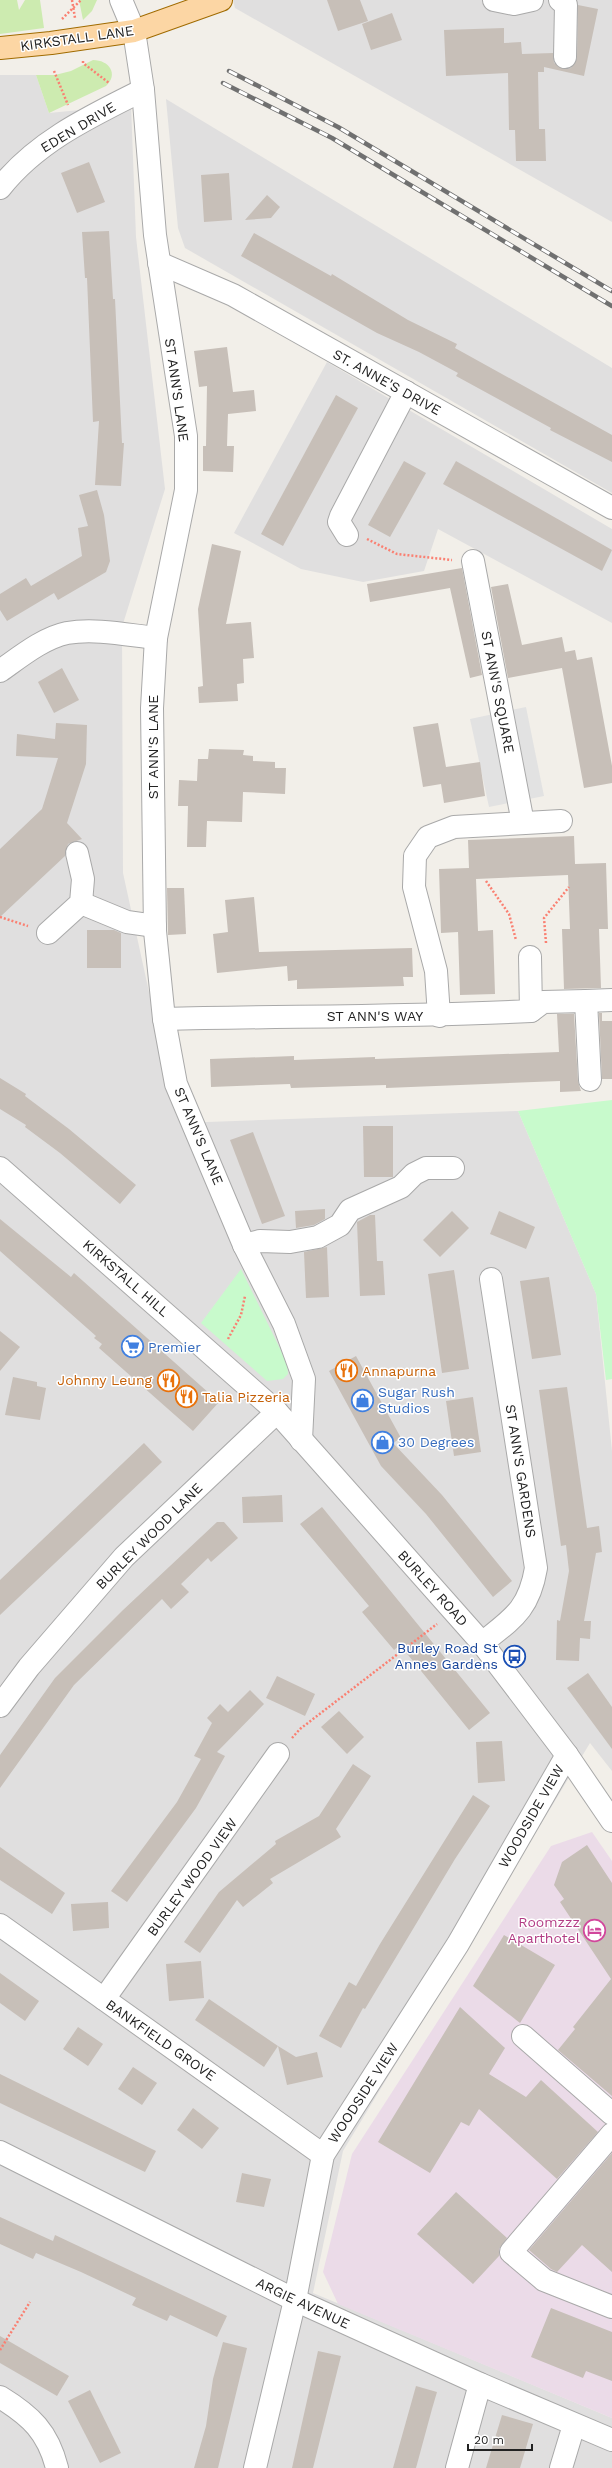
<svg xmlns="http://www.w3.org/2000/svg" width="612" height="2468" viewBox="0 0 612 2468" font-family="'Work Sans',sans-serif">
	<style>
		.residential { fill: #e0dfdf }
		.industrial { fill: #ebdbe8 }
		.grass { fill: #cdebb0 }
		.park { fill: #c8facc }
		.parking { fill: #e2e2e2 }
		.building { fill: #c7bfb8 }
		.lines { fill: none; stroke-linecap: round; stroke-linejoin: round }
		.minor-casing { stroke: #a9a9a9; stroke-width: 24 }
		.major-casing { stroke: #a06b00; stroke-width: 24 }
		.path { stroke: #fa8072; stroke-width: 2.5; stroke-dasharray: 2 2; stroke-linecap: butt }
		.minor { stroke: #fff; stroke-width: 22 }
		.major { stroke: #fcd6a4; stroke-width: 22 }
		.rail-casing { stroke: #707070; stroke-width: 4.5 }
		.rail { stroke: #fff; stroke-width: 3; stroke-dasharray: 9; stroke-linecap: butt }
		.labels { text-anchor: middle; stroke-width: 3; stroke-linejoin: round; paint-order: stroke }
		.street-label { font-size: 14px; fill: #222; stroke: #fff }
		.shop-label { font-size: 14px; fill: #366cbe; stroke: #fff; text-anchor: start }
		.food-label { font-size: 14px; fill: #c56008; stroke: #fff; text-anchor: start }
		.transit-label { font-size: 14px; fill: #164399; stroke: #fff; text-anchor: end }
		.hotel-label { font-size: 14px; fill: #b23c85; stroke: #fff; text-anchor: end }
	</style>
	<rect width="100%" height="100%" fill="#f2efe9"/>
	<g class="residential">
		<path d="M 233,0 L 612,0 L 612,222 L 235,8 Z"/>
		<path d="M 0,75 L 36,75 L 49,113 L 131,105 L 136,237 L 165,489 L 122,627 L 123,873 L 154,1015 L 166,1090 L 180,1123 L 518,1111 L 596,1294 L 612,1451 L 612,1771 L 590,1743 L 343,2151 L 313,2293 L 612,2418 L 612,2468 L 0,2468 Z"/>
		<path d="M 166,99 L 612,368 L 612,493 L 185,248 L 178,228 Z"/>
		<path d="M 327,362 L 612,529 L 612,623 L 438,529 L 424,571 L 363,582 L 301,569 L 234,533 Z"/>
	</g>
	<path class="industrial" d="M 592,1832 L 612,1861 L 612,2418 L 338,2304 L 323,2272 L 352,2154 L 551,1846 Z"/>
	<g class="grass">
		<path d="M 0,0 L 17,0 L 19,10 L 25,0 L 40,0 L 44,28 L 0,34 Z"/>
		<path d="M 79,0 L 97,0 L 92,11 L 83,20 Z"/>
		<path d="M 93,60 C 109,60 119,74 106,86 L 49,113 L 36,75 L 55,75 L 71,71 Z"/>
	</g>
	<g class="park">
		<path d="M 612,1100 L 612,1379 L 606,1380 L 596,1294 L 518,1111 Z"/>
		<path d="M 241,1269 L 287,1363 L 288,1374 L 283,1379 L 267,1381 L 201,1323 Z"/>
	</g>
	<path class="parking" d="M 526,707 L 544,796 L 489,807 L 470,719 Z"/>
	<g class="building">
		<path d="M 327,0 L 360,0 L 368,21 L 338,31 Z"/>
		<path d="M 578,5 L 598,9 L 584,76 L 544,67 L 544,72 L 538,72 L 539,129 L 545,129 L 546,161 L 516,161 L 515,130 L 509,130 L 508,73 L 446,76 L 444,30 L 504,28 L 504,43 L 521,42 L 522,54 L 553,53 L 554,63 L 565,69 L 571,68 L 577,58 Z"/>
		<path d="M 392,13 L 402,40 L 371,50 L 362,24 Z"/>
		<path d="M 89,162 L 105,202 L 77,213 L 61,173 Z"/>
		<path d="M 229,173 L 232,220 L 204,222 L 201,175 Z"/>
		<path d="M 267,195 L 280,207 L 271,218 L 245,220 Z"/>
		<path d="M 109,231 L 113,299 L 115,299 L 122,443 L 124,443 L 121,486 L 95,485 L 99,421 L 93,422 L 87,278 L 85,278 L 82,232 Z"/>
		<path d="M 254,233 L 331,276 L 332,274 L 408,320 L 457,344 L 455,348 L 612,435 L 612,462 L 550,430 L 551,428 L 456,376 L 458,373 L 419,352 L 377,333 L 241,256 Z"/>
		<path d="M 227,347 L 233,392 L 254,390 L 256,411 L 228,414 L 227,446 L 234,446 L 233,472 L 203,471 L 203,446 L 206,446 L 207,386 L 199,387 L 194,351 Z"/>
		<path d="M 336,395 L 358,408 L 283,546 L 261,534 Z"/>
		<path d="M 404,461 L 426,473 L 390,537 L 368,525 Z"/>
		<path d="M 456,461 L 612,550 L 602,571 L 443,484 Z"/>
		<path d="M 97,490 L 104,515 L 110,561 L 106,572 L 58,600 L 54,593 L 7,621 L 0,610 L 0,594 L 26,578 L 31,586 L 82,556 L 78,528 L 88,526 L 79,495 Z"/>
		<path d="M 212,544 L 241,551 L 226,624 L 251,622 L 254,658 L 243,659 L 244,683 L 237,684 L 238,701 L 199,703 L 198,687 L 203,686 L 198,609 Z"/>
		<path d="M 462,568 L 482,675 L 470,678 L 450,588 L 370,602 L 367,584 Z"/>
		<path d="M 508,584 L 522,645 L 562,637 L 565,652 L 575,650 L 577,660 L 592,657 L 612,766 L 612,783 L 584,788 L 562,668 L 508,678 L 491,587 Z"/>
		<path d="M 62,668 L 79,700 L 54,713 L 38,682 Z"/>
		<path d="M 56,723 L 87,725 L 86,764 L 67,823 L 82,839 L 68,844 L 65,856 L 0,917 L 0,849 L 42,809 L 58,758 L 16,756 L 17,734 L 55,739 Z"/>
		<path d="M 438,723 L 446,767 L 480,762 L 485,796 L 444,803 L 441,784 L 423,787 L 413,727 Z"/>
		<path d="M 209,749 L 244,750 L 243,755 L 253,756 L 253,761 L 275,762 L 275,768 L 286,768 L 285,794 L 243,792 L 242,822 L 207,821 L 206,847 L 187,847 L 188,806 L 178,806 L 179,780 L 197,781 L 198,759 L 208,759 Z"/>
		<path d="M 574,836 L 575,864 L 606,863 L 608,929 L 599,929 L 601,988 L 564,989 L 562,929 L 570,929 L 568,875 L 476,879 L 478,931 L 493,930 L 495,994 L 460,995 L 458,932 L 441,933 L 439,869 L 469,868 L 468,840 Z"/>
		<path d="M 167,888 L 184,888 L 186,934 L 168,935 Z"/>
		<path d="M 254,897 L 259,952 L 412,948 L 413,977 L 403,977 L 404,986 L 297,989 L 297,980 L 288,981 L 287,966 L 217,973 L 213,934 L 228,932 L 225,900 Z"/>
		<path d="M 87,930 L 114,930 L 121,933 L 121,968 L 87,968 Z"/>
		<path d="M 599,1013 L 602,1013 L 602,1021 L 612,1021 L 612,1079 L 602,1079 Z"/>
		<path d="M 557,1014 L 574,1014 L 578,1081 L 581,1091 L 560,1092 L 560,1081 L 386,1088 L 386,1085 L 291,1088 L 290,1084 L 211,1087 L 210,1059 L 294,1056 L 294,1060 L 375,1057 L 375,1059 L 559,1052 Z"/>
		<path d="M 0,1078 L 26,1094 L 25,1096 L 69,1129 L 136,1185 L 120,1204 L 60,1153 L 25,1127 L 26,1125 L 0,1109 Z"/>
		<path d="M 363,1126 L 393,1126 L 393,1177 L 364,1177 Z"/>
		<path d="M 253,1132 L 285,1216 L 262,1224 L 230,1140 Z"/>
		<path d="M 325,1209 L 325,1219 L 314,1225 L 296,1228 L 295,1211 Z"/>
		<path d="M 452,1211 L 469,1228 L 440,1257 L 423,1240 Z"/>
		<path d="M 499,1211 L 535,1227 L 526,1249 L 490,1234 Z"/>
		<path d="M 370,1215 L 375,1215 L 377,1261 L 383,1261 L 385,1295 L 360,1296 L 357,1222 Z"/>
		<path d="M 0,1219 L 71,1277 L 74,1273 L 219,1402 L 193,1431 L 99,1348 L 102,1344 L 94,1338 L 96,1336 L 0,1251 Z"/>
		<path d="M 327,1247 L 329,1297 L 306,1298 L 304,1252 Z"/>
		<path d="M 454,1270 L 469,1369 L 442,1373 L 428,1274 Z"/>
		<path d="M 549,1277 L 561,1355 L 532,1359 L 520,1281 Z"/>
		<path d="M 0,1331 L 20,1347 L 0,1371 Z"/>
		<path d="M 356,1356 L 401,1438 L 393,1443 L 442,1495 L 512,1581 L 493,1597 L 426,1514 L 381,1466 L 329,1371 Z"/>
		<path d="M 13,1377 L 37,1382 L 37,1386 L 46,1388 L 40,1420 L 5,1415 Z"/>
		<path d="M 567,1387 L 587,1528 L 599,1526 L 602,1552 L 596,1553 L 584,1621 L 591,1621 L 590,1639 L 580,1638 L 579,1661 L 556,1660 L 557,1620 L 560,1621 L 569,1571 L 566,1545 L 561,1546 L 539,1390 Z"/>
		<path d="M 473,1397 L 481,1452 L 454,1456 L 446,1401 Z"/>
		<path d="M 144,1443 L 162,1462 L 0,1615 L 0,1580 Z"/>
		<path d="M 282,1495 L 283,1522 L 243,1523 L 242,1497 Z"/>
		<path d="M 322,1507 L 490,1713 L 469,1730 L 400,1645 L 394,1650 L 362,1612 L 369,1606 L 300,1524 Z"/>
		<path d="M 217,1522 L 224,1522 L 238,1538 L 211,1562 L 208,1558 L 181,1584 L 189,1592 L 171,1609 L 162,1599 L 74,1685 L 0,1788 L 0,1755 L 55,1678 L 122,1611 Z"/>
		<path d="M 588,1673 L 612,1707 L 612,1749 L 567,1688 Z"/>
		<path d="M 277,1676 L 315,1694 L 305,1716 L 266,1698 Z"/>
		<path d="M 250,1690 L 264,1704 L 217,1752 L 225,1756 L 196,1808 L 127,1902 L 111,1891 L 177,1802 L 201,1759 L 194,1756 L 212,1723 L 207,1718 L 220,1704 L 228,1712 Z"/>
		<path d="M 339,1711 L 364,1737 L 347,1754 L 321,1727 Z"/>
		<path d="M 502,1741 L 505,1781 L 478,1783 L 476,1742 Z"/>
		<path d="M 353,1764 L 371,1776 L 336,1829 L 341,1837 L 270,1879 L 273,1883 L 243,1907 L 237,1900 L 200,1953 L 184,1942 L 219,1892 L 276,1844 L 275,1841 L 319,1816 Z"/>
		<path d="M 473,1795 L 490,1806 L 455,1859 L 365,2009 L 363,2008 L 341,2048 L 319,2036 L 349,1982 L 356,1986 L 380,1944 Z"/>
		<path d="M 587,1845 L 612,1883 L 612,2096 L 558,2050 L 575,2029 L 573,2027 L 611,1979 L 560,1902 L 564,1899 L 554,1885 L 562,1862 Z"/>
		<path d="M 0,1847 L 65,1893 L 52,1914 L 0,1880 Z"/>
		<path d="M 108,1902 L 109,1928 L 73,1931 L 71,1904 Z"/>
		<path d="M 504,1935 L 555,1965 L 520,2023 L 473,1986 Z"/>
		<path d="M 201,1961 L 204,1998 L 169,2001 L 166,1964 Z"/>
		<path d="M 0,1973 L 39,2001 L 25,2021 L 0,2003 Z"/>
		<path d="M 209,1999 L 278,2046 L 264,2067 L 195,2020 Z"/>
		<path d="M 460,2007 L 505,2048 L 489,2074 L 526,2097 L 541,2080 L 598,2132 L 557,2179 L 479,2109 L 469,2126 L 461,2122 L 430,2173 L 378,2142 Z"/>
		<path d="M 78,2027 L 103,2044 L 88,2066 L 63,2049 Z"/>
		<path d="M 278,2046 L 296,2057 L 317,2052 L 323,2077 L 287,2085 Z"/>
		<path d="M 133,2067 L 157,2083 L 142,2105 L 118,2089 Z"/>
		<path d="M 0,2074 L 156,2151 L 145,2172 L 0,2103 Z"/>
		<path d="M 193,2108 L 219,2128 L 202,2149 L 177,2130 Z"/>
		<path d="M 612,2153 L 612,2272 L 582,2245 L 557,2272 L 551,2269 L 529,2250 Z"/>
		<path d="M 242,2173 L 271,2179 L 264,2207 L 236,2202 Z"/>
		<path d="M 456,2192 L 507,2238 L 499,2249 L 499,2256 L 473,2284 L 417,2234 Z"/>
		<path d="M 0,2217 L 53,2241 L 55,2235 L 227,2316 L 217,2337 L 170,2315 L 167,2321 L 132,2305 L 136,2298 L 81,2272 L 36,2253 L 33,2259 L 0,2244 Z"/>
		<path d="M 551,2308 L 612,2332 L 612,2381 L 586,2371 L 583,2378 L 531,2357 Z"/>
		<path d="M 0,2336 L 69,2376 L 57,2396 L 0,2363 Z"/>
		<path d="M 223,2342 L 247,2348 L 218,2468 L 194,2468 L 206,2426 L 213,2379 Z"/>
		<path d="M 318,2351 L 341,2356 L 313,2468 L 292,2468 Z"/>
		<path d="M 416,2386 L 437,2392 L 432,2409 L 416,2468 L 393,2468 Z"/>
		<path d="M 90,2390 L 121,2453 L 100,2463 L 68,2401 Z"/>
		<path d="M 502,2415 L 533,2424 L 520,2468 L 486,2468 Z"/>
	</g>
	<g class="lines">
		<defs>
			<g id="minor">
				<path d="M 121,0 L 134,31 L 143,90 L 155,235 L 186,436 L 186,490 L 156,638 L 152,708 L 155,931 L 164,1019 L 176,1084 L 244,1245 L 284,1324 L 304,1379 L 301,1440"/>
				<path d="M 494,0 L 514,4 L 532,0"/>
				<path d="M 560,0 L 566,5 L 565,57"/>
				<path d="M 0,188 C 37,141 91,116 143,90"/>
				<path d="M 159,263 L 233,295 L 612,508"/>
				<path d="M 347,535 L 339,522 L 341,516 L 406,392"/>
				<path d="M 473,561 L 523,823"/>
				<path d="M 0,671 C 20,657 43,638 67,633 C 95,628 128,635 156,638"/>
				<path d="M 81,903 L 127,922 L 155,926"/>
				<path d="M 48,933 L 81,903 L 83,879 L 77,853"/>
				<path d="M 586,1001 L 612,1000"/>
				<path d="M 531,1011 L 543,1002 L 586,1001 L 590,1080"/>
				<path d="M 439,1016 L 436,971 L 414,887 L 415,856 L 428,837 L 454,827 L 561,821"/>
				<path d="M 164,1019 C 287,1016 409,1017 531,1011 L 530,957"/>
				<path d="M 0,1168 L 277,1412 L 482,1643 L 567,1755 L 612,1821"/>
				<path d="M 244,1245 L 260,1241 L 290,1242 L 318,1237 L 340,1225 L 350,1210 L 401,1187 L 414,1174 L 426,1168 L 453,1168"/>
				<path d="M 482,1643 C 512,1619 529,1610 536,1568 L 491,1279"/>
				<path d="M 0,1706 L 29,1667 L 124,1557 L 277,1412"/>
				<path d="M 0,1925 L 323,2155"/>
				<path d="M 104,1999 L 278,1754"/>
				<path d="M 523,2036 L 612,2114"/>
				<path d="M 612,2134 L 511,2252 L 544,2280 L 612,2307"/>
				<path d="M 0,2152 L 295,2300 L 480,2384 L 612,2440"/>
				<path d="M 0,2397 C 31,2416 48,2432 57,2468"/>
				<path d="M 255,2468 L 295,2300 L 323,2155 L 458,1944 L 567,1755"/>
				<path d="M 457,2468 L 480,2384"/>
				<path d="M 561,2468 L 574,2425"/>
			</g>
			<path id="major" d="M 0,48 L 51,43 L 134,31 L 221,0"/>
		</defs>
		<use href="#minor" class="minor-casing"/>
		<use href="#major" class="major-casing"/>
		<g class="path">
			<path d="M 72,0 L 75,18"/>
			<path d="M 62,19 L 81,0"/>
			<path d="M 83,61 L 83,63 L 109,83"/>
			<path d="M 54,71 L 68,105"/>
			<path d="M 367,539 L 397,554 L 452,560"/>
			<path d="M 486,881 L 509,914 L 516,940"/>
			<path d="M 0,917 L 28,926"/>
			<path d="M 546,943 L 544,918 L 569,887"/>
			<path d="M 228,1339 L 241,1315 L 245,1296"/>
			<path d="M 292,1738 L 300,1729 L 437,1624"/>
			<path d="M 0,2350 L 30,2302"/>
		</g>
		<use href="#minor" class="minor"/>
		<use href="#major" class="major"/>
		<defs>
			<g id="rail">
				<path d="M 229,71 L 338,127 L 612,291"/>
				<path d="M 223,83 L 332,138 L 612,306"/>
			</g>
		</defs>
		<use href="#rail" class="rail-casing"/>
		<use href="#rail" class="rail"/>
	</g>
	<defs>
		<symbol id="supermarket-ring" viewBox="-11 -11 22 22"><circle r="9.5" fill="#fff" stroke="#3f7fe0" stroke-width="1.5"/><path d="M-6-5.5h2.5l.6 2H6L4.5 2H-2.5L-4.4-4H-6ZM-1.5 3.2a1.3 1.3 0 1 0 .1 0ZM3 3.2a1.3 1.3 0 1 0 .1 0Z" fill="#3f7fe0"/></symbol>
		<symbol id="restaurant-ring" viewBox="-11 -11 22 22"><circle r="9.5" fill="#fff" stroke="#e8710a" stroke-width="1.5"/><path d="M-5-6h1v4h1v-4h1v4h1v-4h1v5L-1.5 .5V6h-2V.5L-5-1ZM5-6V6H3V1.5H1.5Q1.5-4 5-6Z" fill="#e8710a"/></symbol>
		<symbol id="shop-ring" viewBox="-11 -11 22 22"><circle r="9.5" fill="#fff" stroke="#3f7fe0" stroke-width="1.5"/><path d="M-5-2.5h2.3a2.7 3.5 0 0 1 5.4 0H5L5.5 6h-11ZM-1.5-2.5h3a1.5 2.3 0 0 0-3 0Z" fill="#3f7fe0"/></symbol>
		<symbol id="bus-ring" viewBox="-11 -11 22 22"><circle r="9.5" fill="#fff" stroke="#1a4fb4" stroke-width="1.5"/><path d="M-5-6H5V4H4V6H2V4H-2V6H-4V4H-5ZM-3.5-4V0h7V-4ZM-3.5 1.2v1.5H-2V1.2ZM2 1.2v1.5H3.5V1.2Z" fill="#1a4fb4"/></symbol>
		<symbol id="hotel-ring" viewBox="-11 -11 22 22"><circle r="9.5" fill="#fff" stroke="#d1479c" stroke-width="1.5"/><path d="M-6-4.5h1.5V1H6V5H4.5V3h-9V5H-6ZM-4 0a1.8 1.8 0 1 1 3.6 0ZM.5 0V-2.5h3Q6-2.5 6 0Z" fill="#d1479c"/></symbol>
	</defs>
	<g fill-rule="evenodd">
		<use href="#supermarket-ring" x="120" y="1334" width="25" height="25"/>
		<use href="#restaurant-ring" x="334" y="1358" width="25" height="25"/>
		<use href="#restaurant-ring" x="156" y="1368" width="25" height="25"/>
		<use href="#restaurant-ring" x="174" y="1384" width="25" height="25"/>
		<use href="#shop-ring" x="350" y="1388" width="25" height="25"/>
		<use href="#shop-ring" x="370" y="1430" width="25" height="25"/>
		<use href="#bus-ring" x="502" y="1644" width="25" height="25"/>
		<use href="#hotel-ring" x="582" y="1918" width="25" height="25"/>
	</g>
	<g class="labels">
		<g class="street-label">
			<text transform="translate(77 38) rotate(-8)" y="5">KIRKSTALL LANE</text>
			<text transform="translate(78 127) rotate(-31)" y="5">EDEN DRIVE</text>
			<text transform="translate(387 382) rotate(29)" y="5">ST. ANNE'S DRIVE</text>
			<text transform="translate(177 390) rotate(82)" y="5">ST ANN'S LANE</text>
			<text transform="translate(498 692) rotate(79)" y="5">ST ANN'S SQUARE</text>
			<text transform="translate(153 747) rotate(-90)" y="5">ST ANN'S LANE</text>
			<text x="375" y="1021">ST ANN'S WAY</text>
			<text transform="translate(199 1136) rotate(67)" y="5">ST ANN'S LANE</text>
			<text transform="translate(126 1278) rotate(41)" y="5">KIRKSTALL HILL</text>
			<text transform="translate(521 1471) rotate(81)" y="5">ST ANN'S GARDENS</text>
			<text transform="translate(149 1536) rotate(-45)" y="5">BURLEY WOOD LANE</text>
			<text transform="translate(433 1588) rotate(48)" y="5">BURLEY ROAD</text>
			<text transform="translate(531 1816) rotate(-60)" y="5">WOODSIDE VIEW</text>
			<text transform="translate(192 1877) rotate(-54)" y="5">BURLEY WOOD VIEW</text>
			<text transform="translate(161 2040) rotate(35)" y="5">BANKFIELD GROVE</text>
			<text transform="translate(363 2093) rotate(-57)" y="5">WOODSIDE VIEW</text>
			<text transform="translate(303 2303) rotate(25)" y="5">ARGIE AVENUE</text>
		</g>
		<g class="shop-label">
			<text x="148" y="1352">Premier</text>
			<text x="378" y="1397">Sugar Rush<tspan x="378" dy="16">Studios</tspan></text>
			<text x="398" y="1447">30 Degrees</text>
		</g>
		<g class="food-label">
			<text x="362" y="1376">Annapurna</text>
			<text x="152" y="1385" text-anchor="end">Johnny Leung</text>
			<text x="202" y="1402">Talia Pizzeria</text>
		</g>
		<g class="transit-label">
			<text x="498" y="1653">Burley Road St<tspan x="498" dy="16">Annes Gardens</tspan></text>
		</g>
		<g class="hotel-label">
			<text x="580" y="1927">Roomzzz<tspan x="580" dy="16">Aparthotel</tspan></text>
		</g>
	</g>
	<path d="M468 2444v6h64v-6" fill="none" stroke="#222222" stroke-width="2"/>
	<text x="474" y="2444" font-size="12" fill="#222222" stroke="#ffffff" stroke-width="3" paint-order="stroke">20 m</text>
</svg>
